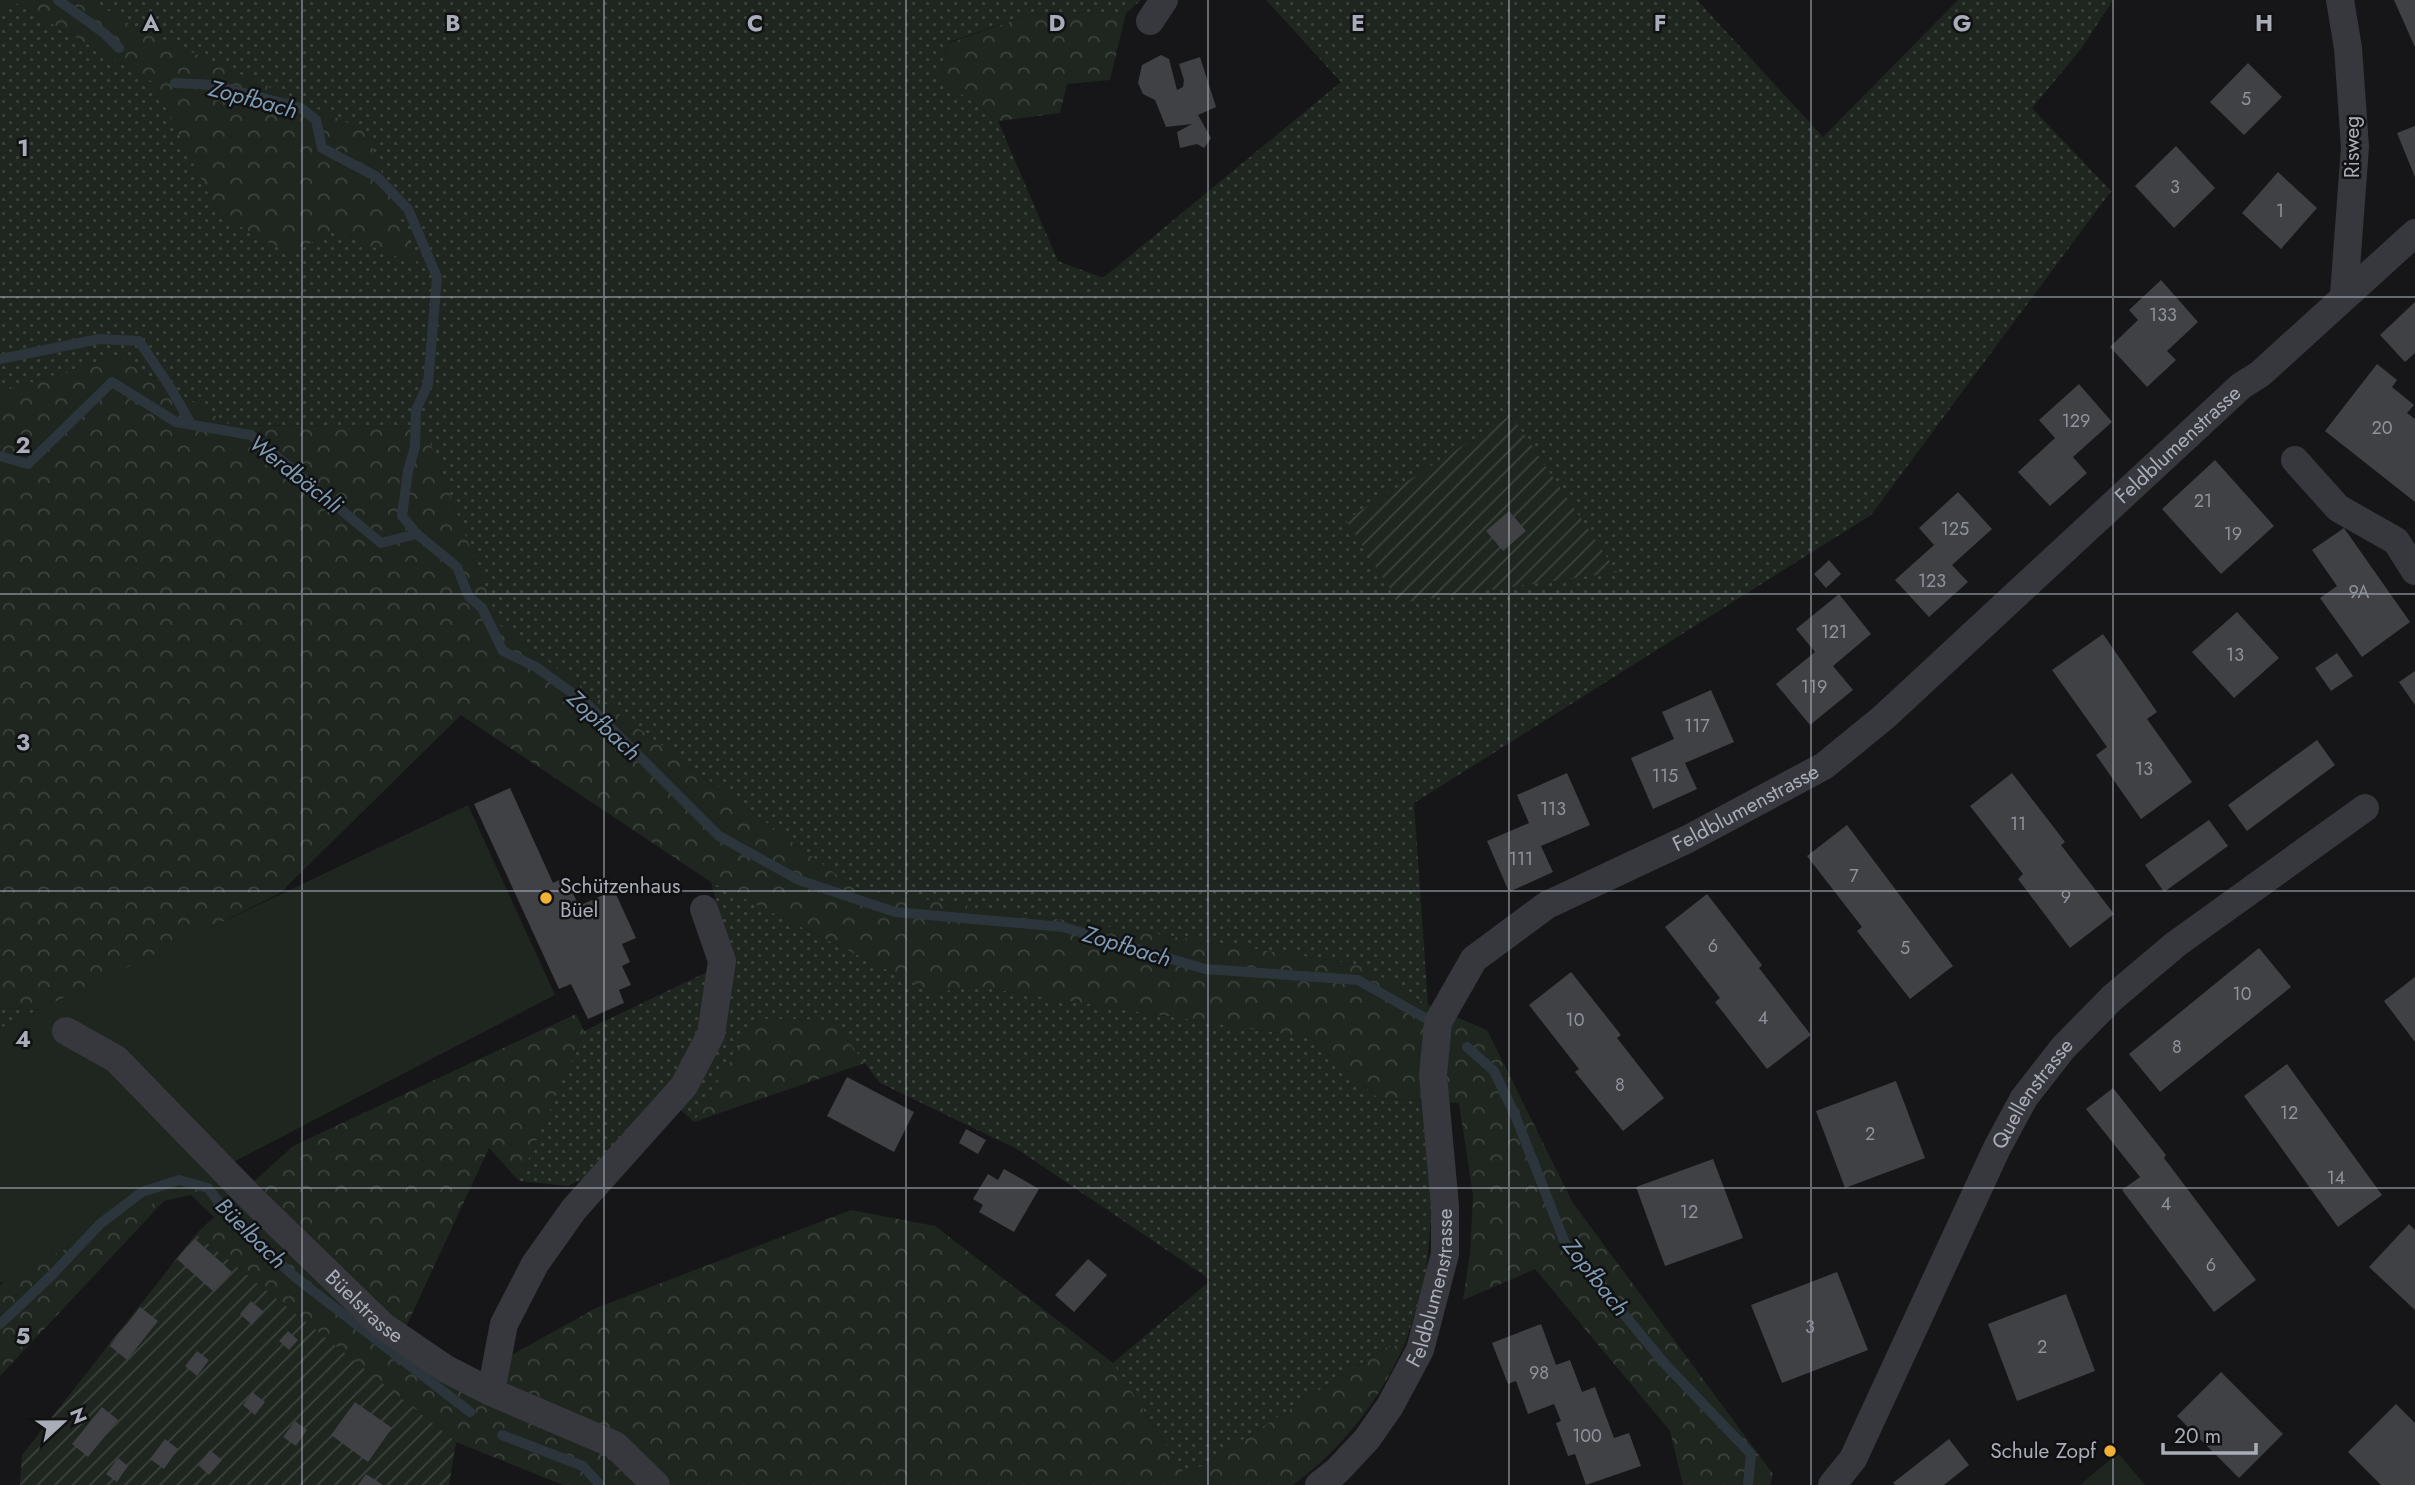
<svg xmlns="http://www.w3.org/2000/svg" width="2415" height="1485" viewBox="0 0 2415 1485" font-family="Jost,sans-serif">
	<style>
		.grass { fill: url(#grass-dots) }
		.forest { fill: url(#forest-crowns) }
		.garden { fill: url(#garden-furrows) }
		.pitch { fill: #1e261f }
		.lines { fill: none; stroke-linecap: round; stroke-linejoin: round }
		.stream { stroke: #2c353c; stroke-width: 10 }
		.building { fill: #404145 }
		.street { stroke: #37383d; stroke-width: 28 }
		.grid { fill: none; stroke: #a8adb8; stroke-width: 2; stroke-opacity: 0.55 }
		.poi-dot { fill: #f2b134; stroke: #111113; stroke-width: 2.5 }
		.labels { text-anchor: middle; stroke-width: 5; stroke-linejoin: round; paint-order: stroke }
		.number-label { font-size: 18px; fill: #8e929b }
		.street-label { font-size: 21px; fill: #a8adb8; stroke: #111113 }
		.poi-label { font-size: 21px; fill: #a8adb8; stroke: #111113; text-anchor: start }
		.water-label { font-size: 23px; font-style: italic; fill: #7f9bb3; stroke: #111113 }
		.grid-label { font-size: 23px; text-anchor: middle; font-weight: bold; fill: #a8adb8; stroke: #111113; stroke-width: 5; stroke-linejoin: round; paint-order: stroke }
	</style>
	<defs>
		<pattern id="grass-dots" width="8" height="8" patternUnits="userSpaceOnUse" patternTransform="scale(1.75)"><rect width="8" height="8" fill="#1e261f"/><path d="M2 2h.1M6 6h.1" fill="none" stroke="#3c433d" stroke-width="1.8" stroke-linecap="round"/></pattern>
		<pattern id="forest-crowns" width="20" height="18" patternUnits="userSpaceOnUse" patternTransform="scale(1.75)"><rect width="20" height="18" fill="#1e261f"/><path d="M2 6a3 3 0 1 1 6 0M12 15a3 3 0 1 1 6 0" fill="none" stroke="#3c433d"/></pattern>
		<pattern id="garden-furrows" width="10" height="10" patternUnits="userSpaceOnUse" patternTransform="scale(1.75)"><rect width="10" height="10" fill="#1e261f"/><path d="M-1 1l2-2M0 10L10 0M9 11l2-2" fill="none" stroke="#3c433d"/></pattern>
	</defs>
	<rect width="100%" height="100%" fill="#161618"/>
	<g class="grass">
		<path d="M 93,0 L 1141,0 L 1126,13 L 1037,12 L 949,42 L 939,77 L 998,121 L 1058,261 L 1103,278 L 1341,82 L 1266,0 L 1697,0 L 1823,137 L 1958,0 L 2113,0 L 2081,49 L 2032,108 L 2111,191 L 1871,515 L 1414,803 L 1428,1005 L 1361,965 L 856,889 L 500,626 L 424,427 L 230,425 L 117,356 L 0,392 L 0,6 L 14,2 L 153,82 L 219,215 L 291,254 L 333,230 L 417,264 L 123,21 Z"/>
		<path d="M 711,882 L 932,992 L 979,987 L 1310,1038 L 1378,1098 L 1421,1101 L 1432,1206 L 1426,1277 L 1405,1344 L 1385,1348 L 1186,1476 L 1113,1363 L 1211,1280 L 1017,1149 L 880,1083 L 832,1020 L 756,1019 L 694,1122 L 662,1093 L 593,1174 L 568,1186 L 519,1181 L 584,1031 L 732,960 Z"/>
		<path d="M 0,1008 L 47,1010 L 0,1103 Z"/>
	</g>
	<g class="forest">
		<path d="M 0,0 L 93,0 L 123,21 L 366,131 L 417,265 L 333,230 L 291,254 L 219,215 L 153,82 L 14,2 L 0,6 Z"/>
		<path d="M 1037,12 L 1126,13 L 1110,80 L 1067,84 L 1060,113 L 998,121 L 939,77 L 949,43 Z"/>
		<path d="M 117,356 L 230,425 L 424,427 L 500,626 L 856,889 L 1361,965 L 1428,1005 L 1487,1030 L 1573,1203 L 1773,1474 L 1770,1485 L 1683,1485 L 1670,1431 L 1535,1269 L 1463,1300 L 1470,1254 L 1473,1196 L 1459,1103 L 1378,1098 L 1310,1038 L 979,987 L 932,992 L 711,882 L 461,715 L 280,893 L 47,1010 L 0,1008 L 0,392 Z"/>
		<path d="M 576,1014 L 584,1031 L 519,1181 L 489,1148 L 404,1331 L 481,1372 L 596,1308 L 851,1210 L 935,1226 L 1113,1363 L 1186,1476 L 1385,1348 L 1405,1344 C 1377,1403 1346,1445 1293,1485 L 563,1485 L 456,1442 L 196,1234 L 214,1217 L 191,1195 L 164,1201 L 0,1376 L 0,1286 L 81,1181 L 212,1174 L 238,1196 L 293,1146 Z"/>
		<path d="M 756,1019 L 832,1020 L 865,1063 L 694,1122 Z"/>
	</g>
	<g class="garden">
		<path d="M 1511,415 L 1617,572 L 1399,603 L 1346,520 Z"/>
		<path d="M 196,1234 L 456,1442 L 449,1485 L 20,1485 L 22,1455 Z"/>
	</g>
	<g class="pitch">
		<path d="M 468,805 L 555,995 L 0,1283 L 0,1028 Z"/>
		<path d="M 2118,1453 L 2145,1485 L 2080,1485 Z"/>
	</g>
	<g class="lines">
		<g class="stream">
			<path d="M 58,0 L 104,33 L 119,48"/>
			<path d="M 175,83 L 214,85 L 301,108 L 316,120 L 322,148 L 377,177 L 408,209 L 437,277 L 428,384 L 416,410 L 415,447 L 408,471 L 402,516 L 417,534 L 457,567 L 469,597 L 482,608 L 503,651 L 536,667 L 586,703 L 719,836 L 799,880 L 895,912 L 1063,927 L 1205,969 L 1358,980 L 1425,1018"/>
			<path d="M 0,359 L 99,339 L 139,341 L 170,387 L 191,424"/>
			<path d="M 0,456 L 28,464 L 112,382 L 176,422 L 251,435 L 381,543 L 417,534"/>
			<path d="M 1467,1047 L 1494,1071 L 1515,1115 L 1565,1243 L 1665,1364 L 1751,1454 L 1748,1485"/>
			<path d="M 0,1324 L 51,1276 L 100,1224 L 142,1192 L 179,1180 L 208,1188 L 234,1222 L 295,1277 L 470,1412"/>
			<path d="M 502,1435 L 583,1466 L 600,1485"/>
		</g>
	</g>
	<g class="building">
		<path d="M 2394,0 L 2415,0 L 2415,47 L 2410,36 Z"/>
		<path d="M 1161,55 L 1169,59 L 1177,90 L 1183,87 L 1184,80 L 1179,64 L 1200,57 L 1216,107 L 1198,115 L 1211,138 L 1204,148 L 1197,144 L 1180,148 L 1177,132 L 1192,124 L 1166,127 L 1155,100 L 1143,94 L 1138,83 L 1142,65 Z"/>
		<path d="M 2248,63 L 2282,97 L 2244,135 L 2210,102 Z"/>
		<path d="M 2415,126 L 2415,177 L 2397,133 Z"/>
		<path d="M 2176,146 L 2215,188 L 2174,228 L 2135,186 Z"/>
		<path d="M 2278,172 L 2317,208 L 2281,249 L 2242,213 Z"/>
		<path d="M 2161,280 L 2198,322 L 2167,351 L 2176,360 L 2147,387 L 2110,347 L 2138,320 L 2129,310 Z"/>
		<path d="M 2415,302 L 2415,353 L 2405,362 L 2380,335 Z"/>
		<path d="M 2377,364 L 2397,380 L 2392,387 L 2414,405 L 2407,413 L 2415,419 L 2415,502 L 2325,431 Z"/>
		<path d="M 2079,384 L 2112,422 L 2073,457 L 2087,473 L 2050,506 L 2018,472 L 2055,438 L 2039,420 Z"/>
		<path d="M 2215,460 L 2274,526 L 2221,574 L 2162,509 Z"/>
		<path d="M 1958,492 L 1992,529 L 1952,565 L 1968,582 L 1929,617 L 1895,580 L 1934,545 L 1919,528 Z"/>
		<path d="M 1509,511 L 1526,531 L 1503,551 L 1486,531 Z"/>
		<path d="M 2344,528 L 2410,622 L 2362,657 L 2320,598 L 2337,586 L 2312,550 Z"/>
		<path d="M 1829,560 L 1841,574 L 1826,588 L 1814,574 Z"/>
		<path d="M 1839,594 L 1871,634 L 1833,666 L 1853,690 L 1810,725 L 1776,684 L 1815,652 L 1796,629 Z"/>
		<path d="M 2237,612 L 2279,658 L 2234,698 L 2192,652 Z"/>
		<path d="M 2103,634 L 2157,712 L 2147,719 L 2192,782 L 2141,819 L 2096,755 L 2107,747 L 2052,670 Z"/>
		<path d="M 2337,653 L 2353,676 L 2331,691 L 2315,668 Z"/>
		<path d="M 2415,671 L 2415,705 L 2399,682 Z"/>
		<path d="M 1711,690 L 1734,742 L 1685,763 L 1697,789 L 1653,809 L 1631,758 L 1674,739 L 1662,712 Z"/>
		<path d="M 2317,740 L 2335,765 L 2247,831 L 2228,805 Z"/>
		<path d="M 1567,773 L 1590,825 L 1541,846 L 1553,872 L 1509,892 L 1487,841 L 1529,823 L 1517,795 Z"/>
		<path d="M 2012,773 L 2065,842 L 2061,845 L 2114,914 L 2070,948 L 2018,879 L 2023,874 L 1970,806 Z"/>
		<path d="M 510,788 L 553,883 L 565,877 L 579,906 L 614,890 L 636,938 L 622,944 L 630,962 L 622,966 L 631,985 L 619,990 L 624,1003 L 588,1019 L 571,984 L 559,989 L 474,804 Z"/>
		<path d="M 2209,820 L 2228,846 L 2164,892 L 2145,865 Z"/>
		<path d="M 1847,825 L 1953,966 L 1910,999 L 1857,931 L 1862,927 L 1807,856 Z"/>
		<path d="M 1707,894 L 1762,965 L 1759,968 L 1811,1035 L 1767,1069 L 1715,1002 L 1720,998 L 1665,927 Z"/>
		<path d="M 2259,948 L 2291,987 L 2160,1092 L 2129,1054 Z"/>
		<path d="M 1571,972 L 1621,1035 L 1617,1038 L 1664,1098 L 1623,1131 L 1575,1072 L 1579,1069 L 1529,1005 Z"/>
		<path d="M 2415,977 L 2415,1042 L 2384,1001 Z"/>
		<path d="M 2287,1064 L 2382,1195 L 2338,1227 L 2244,1096 Z"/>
		<path d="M 847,1077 L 914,1112 L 894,1152 L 827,1116 Z"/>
		<path d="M 1896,1081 L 1925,1158 L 1845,1188 L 1816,1111 Z"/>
		<path d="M 2113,1088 L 2166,1155 L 2164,1158 L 2256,1280 L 2214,1312 L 2122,1190 L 2140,1177 L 2086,1109 Z"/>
		<path d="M 966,1129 L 986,1140 L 978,1154 L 959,1143 Z"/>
		<path d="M 1713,1159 L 1743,1238 L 1665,1266 L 1636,1187 Z"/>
		<path d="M 1004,1169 L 1039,1189 L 1014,1232 L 979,1212 L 983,1205 L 973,1199 L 988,1174 L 998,1180 Z"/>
		<path d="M 2409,1224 L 2415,1230 L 2415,1310 L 2369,1267 Z"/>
		<path d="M 195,1239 L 232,1272 L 214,1292 L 177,1259 Z"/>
		<path d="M 1088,1259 L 1107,1275 L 1074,1312 L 1055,1295 Z"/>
		<path d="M 1837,1272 L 1868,1350 L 1782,1383 L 1751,1305 Z"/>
		<path d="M 2066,1294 L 2095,1371 L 2017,1401 L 1988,1324 Z"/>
		<path d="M 251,1301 L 263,1311 L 252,1325 L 240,1314 Z"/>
		<path d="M 140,1307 L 158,1321 L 127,1360 L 110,1346 Z"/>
		<path d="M 1541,1324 L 1556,1365 L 1570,1360 L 1582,1392 L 1595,1387 L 1614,1438 L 1629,1433 L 1641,1466 L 1586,1485 L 1575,1454 L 1568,1456 L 1556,1423 L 1561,1421 L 1554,1404 L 1528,1414 L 1516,1381 L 1508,1384 L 1492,1343 Z"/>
		<path d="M 288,1331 L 298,1340 L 289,1350 L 279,1341 Z"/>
		<path d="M 197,1351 L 209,1360 L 197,1376 L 185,1366 Z"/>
		<path d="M 2221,1372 L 2283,1434 L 2239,1478 L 2177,1416 Z"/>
		<path d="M 252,1392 L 265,1402 L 255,1415 L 243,1405 Z"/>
		<path d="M 355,1402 L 392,1428 L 368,1462 L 331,1435 Z"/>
		<path d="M 2396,1404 L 2415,1423 L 2415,1485 L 2381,1485 L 2348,1452 Z"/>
		<path d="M 102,1407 L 118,1420 L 88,1457 L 72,1444 Z"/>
		<path d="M 295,1421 L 307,1430 L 296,1446 L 283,1437 Z"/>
		<path d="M 165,1439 L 178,1449 L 164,1469 L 150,1459 Z"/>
		<path d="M 1949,1439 L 1969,1465 L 1944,1485 L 1895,1485 L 1893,1483 Z"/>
		<path d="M 210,1450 L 222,1460 L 209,1475 L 198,1465 Z"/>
		<path d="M 118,1458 L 128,1466 L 117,1482 L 106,1474 Z"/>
		<path d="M 366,1474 L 383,1485 L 358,1485 Z"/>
	</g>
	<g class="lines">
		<g class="street">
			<path d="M 2340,0 L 2348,48 L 2355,147 L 2344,295"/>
			<path d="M 1150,21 L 1164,0"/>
			<path d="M 2295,460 L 2338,508 L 2396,541 L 2415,571"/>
			<path id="s1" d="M 66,1031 L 116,1059 L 252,1199 L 383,1326 L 446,1369 L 491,1392 L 615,1445 L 656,1485"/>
			<path d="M 491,1392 L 504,1324 L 535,1264 L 574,1209 L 684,1086 L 711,1034 L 722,961 L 704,909"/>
			<path id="s2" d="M 1319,1485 L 1337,1471 L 1367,1439 L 1390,1406 L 1420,1350 L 1445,1254 L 1445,1206 L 1433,1075 L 1438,1022 L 1474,959 L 1547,905 L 1688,839 L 1824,766 L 1884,717 L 2241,386 L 2260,374 L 2415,233"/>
			<path id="s3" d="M 1832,1485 L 1853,1459 L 1997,1148 L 2024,1098 L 2063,1048 L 2112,998 L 2176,944 L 2365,808"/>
		</g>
	</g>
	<path class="grid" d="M 302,0 L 302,1485M 604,0 L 604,1485M 906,0 L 906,1485M 1208,0 L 1208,1485M 1509,0 L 1509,1485M 1811,0 L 1811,1485M 2113,0 L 2113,1485M 0,297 L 2415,297M 0,594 L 2415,594M 0,891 L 2415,891M 0,1188 L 2415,1188"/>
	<g class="poi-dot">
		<circle cx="546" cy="898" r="7"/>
		<circle cx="2110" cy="1451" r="7"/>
	</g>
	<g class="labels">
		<g class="number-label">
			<text x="2246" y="105">5</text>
			<text x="2175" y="193">3</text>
			<text x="2280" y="217">1</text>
			<text x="2163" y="321">133</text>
			<text x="2076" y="427">129</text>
			<text x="2382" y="434">20</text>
			<text x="2203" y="507">21</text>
			<text x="1955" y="535">125</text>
			<text x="2233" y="540">19</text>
			<text x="1932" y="587">123</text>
			<text x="2359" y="598">9A</text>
			<text x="1834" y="638">121</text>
			<text x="2235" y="661">13</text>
			<text x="1814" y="693">119</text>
			<text x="1697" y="732">117</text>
			<text x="2144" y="775">13</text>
			<text x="1665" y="782">115</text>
			<text x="1553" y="815">113</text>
			<text x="2018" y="830">11</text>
			<text x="1521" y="865">111</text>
			<text x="1854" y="882">7</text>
			<text x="2066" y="903">9</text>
			<text x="1713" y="952">6</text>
			<text x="1905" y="954">5</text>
			<text x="2242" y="1000">10</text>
			<text x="1763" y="1024">4</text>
			<text x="1575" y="1026">10</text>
			<text x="2177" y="1053">8</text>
			<text x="1620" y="1091">8</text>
			<text x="2289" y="1119">12</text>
			<text x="1870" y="1140">2</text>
			<text x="2336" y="1184">14</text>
			<text x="2166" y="1210">4</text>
			<text x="1689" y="1218">12</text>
			<text x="2211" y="1271">6</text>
			<text x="1810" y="1333">3</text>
			<text x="2042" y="1353">2</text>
			<text x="1539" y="1379">98</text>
			<text x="1587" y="1442">100</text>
		</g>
		<g class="street-label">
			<text transform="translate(2352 147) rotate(-90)" y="7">Risweg</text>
			<text dy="7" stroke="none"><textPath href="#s2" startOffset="1454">Feldblumenstrasse</textPath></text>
			<text dy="7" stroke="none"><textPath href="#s2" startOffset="887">Feldblumenstrasse</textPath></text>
			<text dy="7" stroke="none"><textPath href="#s3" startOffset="441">Quellenstrasse</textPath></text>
			<text dy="7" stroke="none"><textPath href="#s2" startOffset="234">Feldblumenstrasse</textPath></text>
			<text dy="7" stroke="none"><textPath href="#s1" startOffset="408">Büelstrasse</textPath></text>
		</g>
		<g class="poi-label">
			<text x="560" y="893">Schützenhaus<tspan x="560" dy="24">Büel</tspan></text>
			<text x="2096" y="1458" text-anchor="end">Schule Zopf</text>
		</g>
		<g class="water-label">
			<text transform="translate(253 99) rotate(15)" y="8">Zopfbach</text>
			<text transform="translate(296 474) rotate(38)" y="8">Werdbächli</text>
			<text transform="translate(604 725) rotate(43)" y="8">Zopfbach</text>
			<text transform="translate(1127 946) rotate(17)" y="8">Zopfbach</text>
			<text transform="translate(251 1233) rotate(45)" y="8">Büelbach</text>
			<text transform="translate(1596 1277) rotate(52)" y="8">Zopfbach</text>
		</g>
	</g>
	<g class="grid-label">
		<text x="151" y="31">A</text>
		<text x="453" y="31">B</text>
		<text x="755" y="31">C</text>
		<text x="1057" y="31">D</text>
		<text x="1358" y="31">E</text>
		<text x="1660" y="31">F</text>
		<text x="1962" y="31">G</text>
		<text x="2264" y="31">H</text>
		<text x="23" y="156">1</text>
		<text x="23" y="453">2</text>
		<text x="23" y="750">3</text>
		<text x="23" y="1047">4</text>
		<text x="23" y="1344">5</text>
	</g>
	<g transform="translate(63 1422) rotate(68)" stroke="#111113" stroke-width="5" paint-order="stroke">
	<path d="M0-5L12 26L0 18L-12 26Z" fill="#a8adb8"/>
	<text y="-10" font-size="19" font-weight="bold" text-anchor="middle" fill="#a8adb8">N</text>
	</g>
	<path d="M2163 1443v10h93v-10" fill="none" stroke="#a8adb8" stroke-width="3.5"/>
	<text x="2174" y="1443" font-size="21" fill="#a8adb8" stroke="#111113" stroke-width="5" paint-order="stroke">20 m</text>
</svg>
